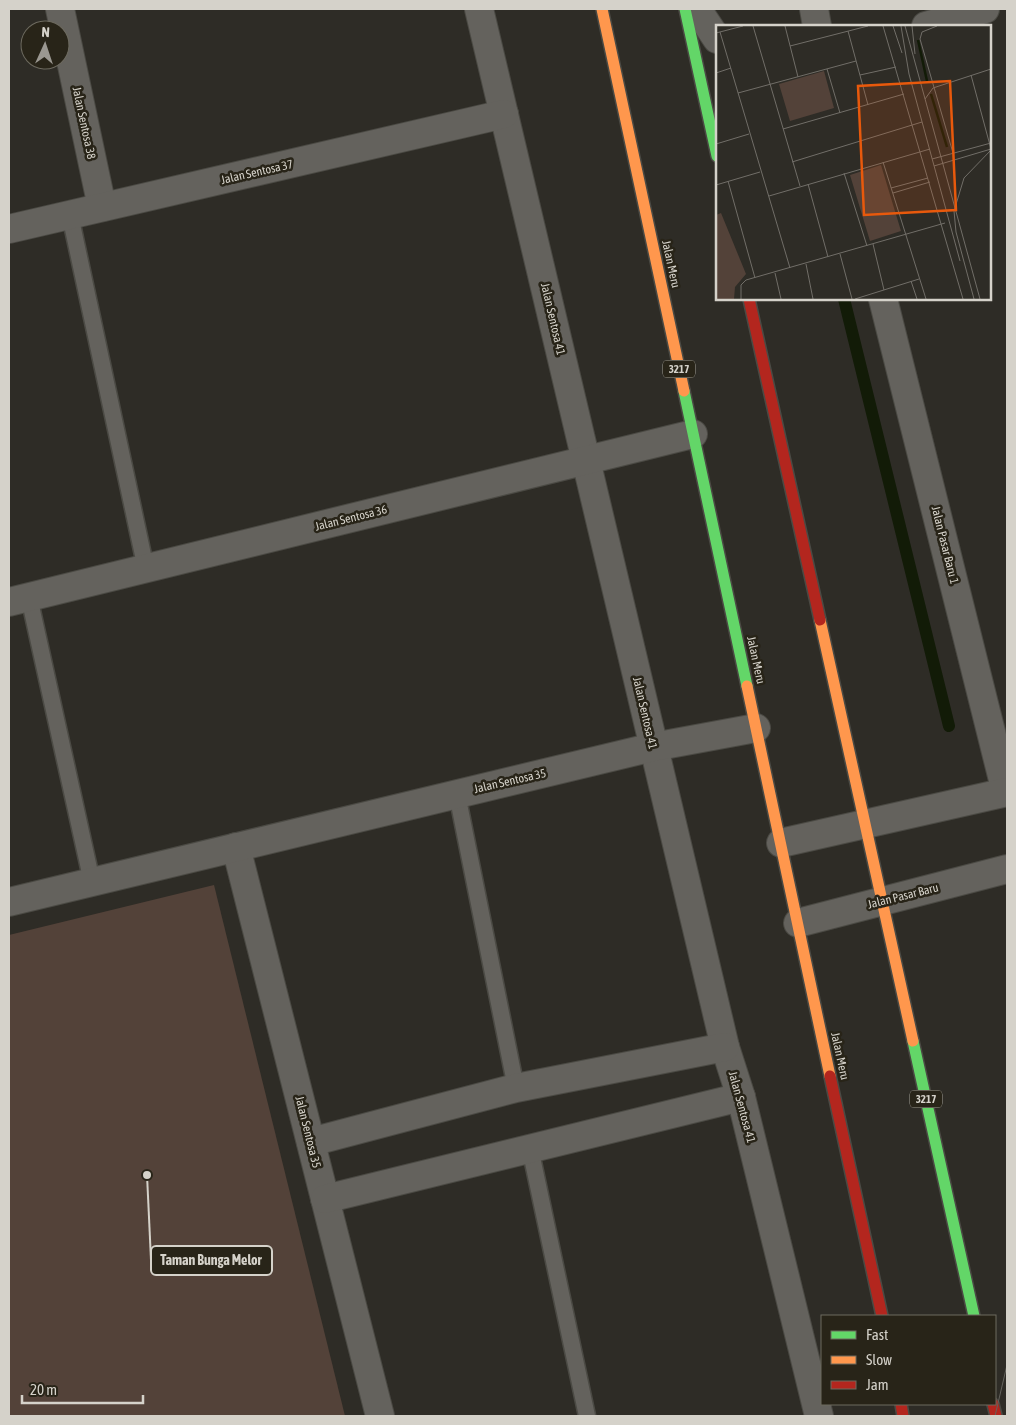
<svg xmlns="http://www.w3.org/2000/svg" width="1016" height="1425" viewBox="0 0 1016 1425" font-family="'Asap Condensed',sans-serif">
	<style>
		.green { fill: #534239 }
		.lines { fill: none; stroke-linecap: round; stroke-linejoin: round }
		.stream { stroke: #121b07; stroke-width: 12 }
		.lane-casing { stroke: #4b4a44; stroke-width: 19 }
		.street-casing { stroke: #4b4a44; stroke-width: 30 }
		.fast-casing { stroke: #4b4a44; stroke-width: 14 }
		.slow-casing { stroke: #4b4a44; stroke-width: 14 }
		.jam-casing { stroke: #4b4a44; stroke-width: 14 }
		.lane { stroke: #64625d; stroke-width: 16 }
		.street { stroke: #64625d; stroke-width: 28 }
		.fast { stroke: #63d668; stroke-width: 11 }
		.slow { stroke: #ff974d; stroke-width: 11 }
		.jam { stroke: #b3261e; stroke-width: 11 }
		.tram { stroke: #64635d; stroke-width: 1 }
		.labels { text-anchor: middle; stroke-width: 5; stroke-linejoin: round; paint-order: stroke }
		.shield { fill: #282418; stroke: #a19e95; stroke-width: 1 }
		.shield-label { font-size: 11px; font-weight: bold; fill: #d5d2ca }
		.street-label { font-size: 12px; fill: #d5d2ca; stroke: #282418 }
		.inset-river { fill: none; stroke: #121b07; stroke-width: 2.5 }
		.inset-road { fill: none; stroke: #716e68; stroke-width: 1 }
		.view { fill: #e8590c; fill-opacity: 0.15; stroke: #e8590c; stroke-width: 2.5 }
		.inset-edge { fill: none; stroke: #d5d2ca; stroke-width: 2.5 }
		.leader { fill: none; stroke: #d5d2ca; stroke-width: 2 }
		.callout-dot { fill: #d5d2ca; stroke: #282418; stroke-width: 2 }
		.callout { fill: #282418; stroke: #d5d2ca; stroke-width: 2 }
		.callout-label { font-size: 14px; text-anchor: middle; font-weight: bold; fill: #d5d2ca }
	</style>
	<rect width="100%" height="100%" fill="#2e2c26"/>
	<path class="green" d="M 214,885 L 345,1416 L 9,1416 L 9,935 Z"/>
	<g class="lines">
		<path class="stream" d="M 844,299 L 949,726"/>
		<defs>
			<g id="lane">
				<path d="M 70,215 L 146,569"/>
				<path d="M 29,597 L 92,882"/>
				<path d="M 457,794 L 516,1088"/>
				<path d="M 530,1148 L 587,1416"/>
			</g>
			<g id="street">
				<path d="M 60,9 L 102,207"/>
				<path d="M 479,9 L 725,1047 L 741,1097 L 819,1416"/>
				<path d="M 697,9 L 717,39"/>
				<path d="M 814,9 L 817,26"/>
				<path d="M 926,26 L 985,9"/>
				<path d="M 9,229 L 504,114"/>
				<path d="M 883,299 L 1006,792"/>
				<path d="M 9,602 L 693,434"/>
				<path d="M 781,843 L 1007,792"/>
				<path d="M 236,847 L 380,1416"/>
				<path d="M 9,902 L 653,747 L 756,728"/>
				<path d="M 798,923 L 1007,869"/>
				<path d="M 311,1142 L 516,1088 L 725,1047"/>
				<path d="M 325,1199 L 741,1097"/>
			</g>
			<g id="fast">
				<path d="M 685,9 L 717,156"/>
				<path d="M 684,391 L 747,686"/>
				<path d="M 913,1041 L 974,1316"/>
			</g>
			<g id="slow">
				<path d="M 602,9 L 684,391"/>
				<path d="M 820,620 L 913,1041"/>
				<path d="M 747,686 L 830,1076"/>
			</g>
			<g id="jam">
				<path d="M 749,299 L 820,620"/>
				<path d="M 830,1076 L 882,1316"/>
				<path d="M 901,1404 L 903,1416"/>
				<path d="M 993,1404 L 996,1416"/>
			</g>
		</defs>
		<use href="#lane" class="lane-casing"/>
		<use href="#street" class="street-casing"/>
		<use href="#fast" class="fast-casing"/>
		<use href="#slow" class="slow-casing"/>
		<use href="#jam" class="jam-casing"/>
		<use href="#lane" class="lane"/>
		<use href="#street" class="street"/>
		<use href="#fast" class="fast"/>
		<use href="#slow" class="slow"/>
		<use href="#jam" class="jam"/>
		<path class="tram" d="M 995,1416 L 1007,1365"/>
	</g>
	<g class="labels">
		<g class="shield">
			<rect x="663" y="360.5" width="32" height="17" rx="4"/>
			<rect x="910" y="1090.5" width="32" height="17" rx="4"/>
		</g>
		<g class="shield-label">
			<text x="679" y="373">3217</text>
			<text x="926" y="1103">3217</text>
		</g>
		<g class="street-label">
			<text transform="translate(84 123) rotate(78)" y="4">Jalan Sentosa 38</text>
			<text transform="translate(257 172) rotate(-13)" y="4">Jalan Sentosa 37</text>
			<text transform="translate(671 264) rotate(78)" y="4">Jalan Meru</text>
			<text transform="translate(553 319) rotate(77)" y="4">Jalan Sentosa 41</text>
			<text transform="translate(351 518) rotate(-14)" y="4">Jalan Sentosa 36</text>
			<text transform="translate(945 545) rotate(76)" y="4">Jalan Pasar Baru 1</text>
			<text transform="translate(756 660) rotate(78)" y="4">Jalan Meru</text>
			<text transform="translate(645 713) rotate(77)" y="4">Jalan Sentosa 41</text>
			<text transform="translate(510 781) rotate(-13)" y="4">Jalan Sentosa 35</text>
			<text transform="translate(903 896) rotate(-14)" y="4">Jalan Pasar Baru</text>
			<text transform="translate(840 1056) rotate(78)" y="4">Jalan Meru</text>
			<text transform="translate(742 1107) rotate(75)" y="4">Jalan Sentosa 41</text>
			<text transform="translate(308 1132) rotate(76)" y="4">Jalan Sentosa 35</text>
		</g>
	</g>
	<g transform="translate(716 25)">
		<rect width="275" height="275" fill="#2e2c26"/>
		<path d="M 108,46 L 118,83 L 74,96 L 63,59 ZM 165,140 L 185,206 L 154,216 L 134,150 ZM 5,188 L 30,249 L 19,262 L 18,274 L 0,274 L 0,190 Z" fill="#534239"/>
		<path class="inset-river" d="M 202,15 L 211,56M 215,69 L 231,122"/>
		<path class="inset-road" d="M 37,1 L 84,161M 69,1 L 82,52M 167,1 L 247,274M 177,1 L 186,28M 185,1 L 193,49 L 244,236M 189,1 L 264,274M 196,1 L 199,29M 221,1 L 206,7 L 204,14 L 237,128M 132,6 L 152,80M 4,7 L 74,243M 0,8 L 27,1M 74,21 L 152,1M 111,44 L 124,88M 0,48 L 15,43M 144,50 L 180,42M 255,50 L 275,124M 22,68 L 140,36M 209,74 L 217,63 L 275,44M 67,104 L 188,69M 0,119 L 33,109M 216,134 L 275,118M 76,137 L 206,97M 167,137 L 210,274M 218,141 L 275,124M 128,148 L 151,221M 12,156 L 39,253M 92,159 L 112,232M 0,160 L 44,147M 175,163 L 212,153M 177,168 L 214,157M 53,171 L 214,124M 157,219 L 168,265M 124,229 L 136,274M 90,239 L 97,274M 59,248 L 65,274M 195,256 L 201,274M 25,274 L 25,260 L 30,255 L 229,198M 139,274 L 203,254M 258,274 L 240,207 L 238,186 L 248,153 L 275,125"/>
		<path class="view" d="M 234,56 L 240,185 L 148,190 L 142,61 Z"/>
		<rect width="275" height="275" class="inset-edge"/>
	</g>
	<path class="leader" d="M147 1175L151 1260"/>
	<circle class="callout-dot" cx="147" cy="1175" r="5"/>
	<rect class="callout" x="151" y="1246" width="121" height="29" rx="5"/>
	<g class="callout-label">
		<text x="211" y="1265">Taman Bunga Melor</text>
	</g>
	<rect width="1016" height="1425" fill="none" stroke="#d5d2ca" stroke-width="20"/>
	<rect x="821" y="1315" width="175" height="90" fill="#282418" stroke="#6d6a5f"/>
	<rect x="831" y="1331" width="25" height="8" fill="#63d668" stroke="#6d6a5f"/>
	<text x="866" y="1340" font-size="15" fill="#d5d2ca">Fast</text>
	<rect x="831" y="1356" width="25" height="8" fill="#ff974d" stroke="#6d6a5f"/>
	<text x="866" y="1365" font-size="15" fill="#d5d2ca">Slow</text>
	<rect x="831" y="1381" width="25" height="8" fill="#b3261e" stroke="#6d6a5f"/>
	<text x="866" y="1390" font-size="15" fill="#d5d2ca">Jam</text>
	<g transform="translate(45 45) rotate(3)"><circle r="24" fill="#282418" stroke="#6d6a5f"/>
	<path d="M0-4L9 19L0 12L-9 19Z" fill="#9b9891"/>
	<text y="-8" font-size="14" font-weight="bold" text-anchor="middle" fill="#d5d2ca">N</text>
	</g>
	<path d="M22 1395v8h121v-8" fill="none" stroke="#d5d2ca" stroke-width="2.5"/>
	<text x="30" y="1395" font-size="15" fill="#d5d2ca" stroke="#282418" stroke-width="4" paint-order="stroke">20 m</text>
</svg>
